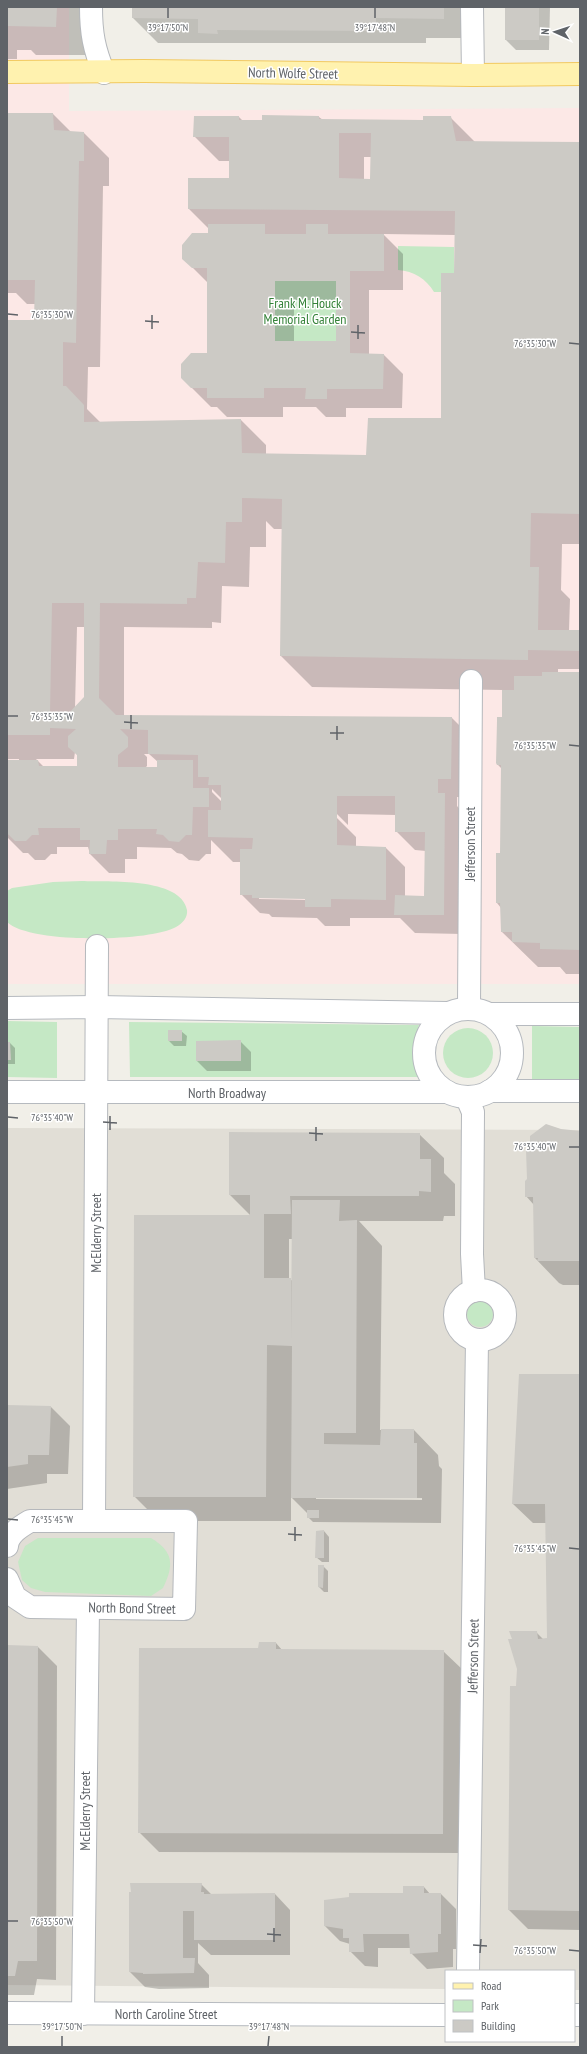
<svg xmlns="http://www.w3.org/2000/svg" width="587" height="2054" viewBox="0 0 587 2054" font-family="'PT Sans Narrow',sans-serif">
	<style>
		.education { fill: #e1ded6 }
		.medical { fill: #fce8e6 }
		.green { fill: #c5e8c5 }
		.shadow { fill: #0003; fill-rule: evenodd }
		.building { fill: #cccac5; fill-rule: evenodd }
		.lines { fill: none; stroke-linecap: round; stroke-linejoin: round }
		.street-casing { stroke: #b5b8bc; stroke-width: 24 }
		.secondary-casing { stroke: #b6babf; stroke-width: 24 }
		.primary-casing { stroke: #f2c960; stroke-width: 24 }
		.street { stroke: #fff; stroke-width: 22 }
		.secondary { stroke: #fff; stroke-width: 22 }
		.primary { stroke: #fff2af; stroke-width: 22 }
		.ticks { fill: none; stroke: #5f6368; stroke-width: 1.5 }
		.labels { text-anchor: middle; stroke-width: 3; stroke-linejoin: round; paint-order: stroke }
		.street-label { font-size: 14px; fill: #5f6368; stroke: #fff }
		.park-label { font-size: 14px; fill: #348238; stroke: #fff }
		.ticks-label { font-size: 10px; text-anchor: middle; fill: #5f6368; stroke: #fff; stroke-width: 3; stroke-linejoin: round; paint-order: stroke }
	</style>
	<rect width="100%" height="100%" fill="#f1efe8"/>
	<path class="education" d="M 7,1128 L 580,1130 L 580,1990 L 574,1990 L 574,1971 L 446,1971 L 446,1989 L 7,1985 Z"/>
	<path class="medical" d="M 7,7 L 69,7 L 69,111 L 580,108 L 580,984 L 7,984 Z"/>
	<g class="green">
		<path d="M 398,246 L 454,247 L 454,273 L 441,273 L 441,292 L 434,292 C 426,279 414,271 398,270 Z"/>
		<rect x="275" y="281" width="61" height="60"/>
		<path d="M 82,881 C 107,882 181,877 187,910 C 188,917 183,923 176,927 C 150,942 29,944 7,922 L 7,891 L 12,888 L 53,882 Z"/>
		<path d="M 7,1021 L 57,1022 L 57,1078 L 7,1077 Z"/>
		<path d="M 129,1022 L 419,1025 L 412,1049 L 418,1077 L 130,1077 Z"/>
		<path d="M 532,1026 L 580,1027 L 580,1086 L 532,1087 Z"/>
		<circle cx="468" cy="1053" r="25"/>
		<circle cx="480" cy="1314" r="13"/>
		<path d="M 38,1538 L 151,1538 C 174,1552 174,1565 163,1588 L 151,1596 L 45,1592 L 31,1588 L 22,1580 L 18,1562 L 25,1546 Z"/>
	</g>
	<g class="shadow">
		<path d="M 7,7 L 85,7 L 85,55 L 36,55 L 31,50 L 17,50 L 17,59 L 7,59 Z"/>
		<path d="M 133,7 L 463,7 L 463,38 L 426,38 L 426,43 L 158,43 L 133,18 Z"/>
		<path d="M 506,7 L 550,7 L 549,50 L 516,50 L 506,40 Z"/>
		<path d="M 7,114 L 53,114 L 71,132 L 84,133 L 109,158 L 109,186 L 103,186 L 100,367 L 88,367 L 87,409 L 100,422 L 241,420 L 266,445 L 266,454 L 367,456 L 442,419 L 455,274 L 455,235 L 383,234 L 403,254 L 403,290 L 369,290 L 369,354 L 383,354 L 403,374 L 402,408 L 346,408 L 346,417 L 326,417 L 316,407 L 283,407 L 283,417 L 227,417 L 217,407 L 211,407 L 182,378 L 208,354 L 208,283 L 183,258 L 209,234 L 209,229 L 189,209 L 230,179 L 230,161 L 219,161 L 194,136 L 239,117 L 243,121 L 263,121 L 263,116 L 319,117 L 323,120 L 424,121 L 450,117 L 475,142 L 580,143 L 580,544 L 562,544 L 561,590 L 570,599 L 569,631 L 580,631 L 580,669 L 558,669 L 558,673 L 580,673 L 580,974 L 566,974 L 560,967 L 538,967 L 502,932 L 501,908 L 497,903 L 501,854 L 502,769 L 498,765 L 503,718 L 503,690 L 312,687 L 281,656 L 283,529 L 274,529 L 266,521 L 266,547 L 250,547 L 249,587 L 222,586 L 221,623 L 212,622 L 212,628 L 124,627 L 124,716 L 452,718 L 471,737 L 470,798 L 457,797 L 457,806 L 464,814 L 462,934 L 415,933 L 400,918 L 350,918 L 350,926 L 325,926 L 317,918 L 272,917 L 269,914 L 260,913 L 241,894 L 241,862 L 233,862 L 211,840 L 211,854 L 206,854 L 199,861 L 189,860 L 182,854 L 177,853 L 171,848 L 137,847 L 137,859 L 125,859 L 125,873 L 109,873 L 90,854 L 88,847 L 57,847 L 57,854 L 51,854 L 45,860 L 35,860 L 28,853 L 23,853 L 7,837 L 7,761 L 19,761 L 19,759 L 7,759 L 7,321 L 35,321 L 35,304 L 27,304 L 16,293 L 7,293 ZM 364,157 L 372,157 L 371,180 L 364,180 ZM 294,300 L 337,300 L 337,342 L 294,342 ZM 77,627 L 85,627 L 85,698 L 75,708 ZM 75,752 L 78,756 L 78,767 L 44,767 L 36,759 L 74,759 ZM 144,754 L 149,754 L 158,762 L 158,768 L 145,768 L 147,766 L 147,757 ZM 212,789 L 222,799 L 222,802 L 212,792 ZM 335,812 L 348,825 L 348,814 L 396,815 L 396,831 L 415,850 L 426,851 L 425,897 L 405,896 L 405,867 L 386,848 L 356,847 L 356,837 L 333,814 ZM 259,897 L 310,898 L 310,900 L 259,899 Z"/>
		<path d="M 181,1031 L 187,1036 L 186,1046 L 174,1046 L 169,1041 Z"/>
		<path d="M 240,1041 L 251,1052 L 251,1071 L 207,1071 L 197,1061 Z"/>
		<path d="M 7,1043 L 10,1043 L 15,1048 L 15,1064 L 7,1064 Z"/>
		<path d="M 561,1130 L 580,1132 L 580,1285 L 563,1285 L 559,1283 L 535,1258 L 534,1205 L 526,1196 Z"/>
		<path d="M 419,1134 L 444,1158 L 444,1173 L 455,1184 L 455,1216 L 444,1216 L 443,1221 L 359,1221 L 382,1246 L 380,1430 L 414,1430 L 438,1455 L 439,1466 L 442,1469 L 441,1523 L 313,1522 L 308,1517 L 308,1514 L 291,1497 L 291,1521 L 159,1521 L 134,1496 L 251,1216 L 230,1195 ZM 289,1239 L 293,1239 L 293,1281 L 289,1279 ZM 316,1497 L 422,1498 L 422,1500 L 316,1499 Z"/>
		<path d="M 580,1375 L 580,1930 L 528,1929 L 509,1910 L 511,1687 L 517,1687 L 536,1632 L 543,1639 L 548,1639 L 546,1523 L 533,1523 L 513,1504 Z"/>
		<path d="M 7,1406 L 51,1407 L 70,1426 L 68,1474 L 47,1474 L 47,1483 L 7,1489 Z"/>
		<path d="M 324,1531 L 329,1537 L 329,1562 L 322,1562 L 316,1557 Z"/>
		<path d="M 323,1566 L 328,1571 L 328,1592 L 324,1592 L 319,1587 Z"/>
		<path d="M 276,1643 L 282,1650 L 443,1651 L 463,1670 L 462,1853 L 159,1852 L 139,1832 L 259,1649 Z"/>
		<path d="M 7,1646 L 38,1647 L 57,1666 L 56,1980 L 37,1979 L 34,1995 L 7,1995 Z"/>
		<path d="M 201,1884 L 212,1895 L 275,1894 L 290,1910 L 290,1955 L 211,1955 L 198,1943 L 198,1963 L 209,1975 L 209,1988 L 159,1989 L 145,1987 L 130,1972 Z"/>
		<path d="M 424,1887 L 430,1894 L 441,1894 L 456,1909 L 456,1949 L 453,1949 L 453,1967 L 427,1969 L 411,1953 L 411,1948 L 378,1948 L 378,1967 L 365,1966 L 350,1951 L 350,1944 L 340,1941 L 325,1926 Z"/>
	</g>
	<g class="building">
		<path d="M 7,7 L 57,7 L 56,27 L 7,26 Z"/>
		<path d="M 132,7 L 444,7 L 444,19 L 376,18 L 376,31 L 217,30 L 218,34 L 198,33 L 198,19 L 132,18 Z"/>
		<rect x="505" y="7" width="34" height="33"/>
		<path d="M 7,113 L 53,113 L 54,130 L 84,132 L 84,161 L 79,161 L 76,343 L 63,342 L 63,386 L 66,386 L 84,405 L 84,422 L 241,419 L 242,453 L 366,455 L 368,418 L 441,418 L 441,273 L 454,273 L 455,211 L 188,209 L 188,178 L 229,178 L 229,137 L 193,137 L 194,116 L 239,116 L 239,120 L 262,120 L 262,115 L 319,116 L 319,119 L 423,120 L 423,116 L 451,116 L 456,141 L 580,142 L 580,514 L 531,513 L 530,567 L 539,567 L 538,630 L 580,630 L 580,651 L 528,650 L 528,660 L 280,656 L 282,499 L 242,498 L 242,522 L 226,522 L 225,563 L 198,562 L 196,598 L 187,598 L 187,604 L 100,603 L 99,698 L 116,715 L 452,717 L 451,779 L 438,779 L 438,793 L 445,793 L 444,915 L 394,915 L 395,895 L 424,896 L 425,832 L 395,832 L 395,796 L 337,796 L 337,845 L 386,847 L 386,900 L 331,899 L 331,907 L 305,907 L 305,899 L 252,898 L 252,895 L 240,895 L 240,849 L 252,849 L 253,838 L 208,837 L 208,810 L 221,810 L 221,785 L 208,785 L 209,777 L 198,777 L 198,755 L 148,754 L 148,730 L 120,729 L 128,737 L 128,747 L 118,755 L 118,767 L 157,767 L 157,760 L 193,760 L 193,788 L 209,788 L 209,807 L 193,807 L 192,835 L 186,835 L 179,842 L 169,841 L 163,835 L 156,834 L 157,829 L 118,829 L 118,840 L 107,840 L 106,854 L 89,854 L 90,840 L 80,840 L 80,828 L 38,828 L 39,835 L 32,835 L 26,841 L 15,841 L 9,835 L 7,834 L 7,760 L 38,760 L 39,766 L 77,766 L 77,755 L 68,747 L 68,736 L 76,729 L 50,728 L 50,735 L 7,735 L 7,320 L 34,320 L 35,280 L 7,280 ZM 339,133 L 371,133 L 370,179 L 339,178 ZM 52,603 L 84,603 L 84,697 L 68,714 L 50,714 Z"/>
		<path d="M 208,224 L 265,224 L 265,234 L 306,234 L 306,224 L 328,224 L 328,234 L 384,234 L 384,271 L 350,271 L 350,353 L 384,354 L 383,389 L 327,389 L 327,399 L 305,399 L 306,388 L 264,388 L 264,398 L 207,398 L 207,388 L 191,388 L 181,378 L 181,364 L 191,353 L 207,353 L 207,268 L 192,268 L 182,259 L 182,245 L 192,233 L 208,233 ZM 275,281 L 336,281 L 336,341 L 275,341 Z"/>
		<path d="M 542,672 L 580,672 L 580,950 L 540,949 L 540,943 L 512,942 L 512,932 L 501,932 L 500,903 L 496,903 L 496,853 L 500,853 L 501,765 L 497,765 L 496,763 L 497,721 L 497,717 L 502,717 L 502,690 L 514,690 L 514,676 L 542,676 Z"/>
		<rect x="168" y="1030" width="14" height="11"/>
		<path d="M 241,1040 L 241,1061 L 196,1061 L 196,1041 Z"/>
		<path d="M 7,1042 L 10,1042 L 11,1060 L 7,1060 Z"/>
		<path d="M 546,1124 L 561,1129 L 580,1131 L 580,1261 L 537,1261 L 538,1258 L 534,1258 L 533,1197 L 525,1197 L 525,1181 L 527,1179 L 526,1150 L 528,1149 L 528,1143 L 530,1143 L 530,1136 Z"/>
		<path d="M 229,1132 L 420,1133 L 420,1159 L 431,1159 L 431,1192 L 419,1191 L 419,1196 L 290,1196 L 291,1214 L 264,1214 L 264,1278 L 291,1278 L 291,1340 L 292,1200 L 340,1200 L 339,1221 L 357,1220 L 356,1433 L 324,1433 L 324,1444 L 380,1445 L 381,1429 L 414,1429 L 414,1443 L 417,1443 L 417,1498 L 291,1498 L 292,1346 L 267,1345 L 266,1497 L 133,1497 L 134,1215 L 250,1215 L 250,1195 L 229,1195 Z"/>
		<path d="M 519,1374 L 580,1374 L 580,1911 L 508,1910 L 510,1686 L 516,1686 L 517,1669 L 508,1639 L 512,1639 L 509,1631 L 537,1631 L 538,1639 L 547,1638 L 545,1504 L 512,1504 Z"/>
		<path d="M 7,1405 L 51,1406 L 49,1455 L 28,1455 L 28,1464 L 7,1467 Z"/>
		<rect x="307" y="1510" width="12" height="8"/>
		<path d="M 324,1530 L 324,1558 L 315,1558 L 316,1531 Z"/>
		<path d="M 318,1565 L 324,1565 L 323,1588 L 318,1587 Z"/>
		<path d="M 259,1642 L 276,1642 L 276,1649 L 444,1650 L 443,1834 L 138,1833 L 139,1648 L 258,1648 Z"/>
		<path d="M 7,1645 L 38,1646 L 37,1961 L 18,1961 L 15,1976 L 7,1976 Z"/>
		<path d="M 130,1883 L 202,1883 L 201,1892 L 204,1892 L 204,1894 L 275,1893 L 275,1940 L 194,1940 L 194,1911 L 183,1911 L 183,1958 L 195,1958 L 194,1973 L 143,1974 L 143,1973 L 129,1972 L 129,1892 L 131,1892 Z"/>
		<path d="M 403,1886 L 424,1886 L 424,1893 L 441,1893 L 441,1934 L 438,1934 L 438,1952 L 410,1954 L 409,1934 L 363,1934 L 364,1952 L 349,1952 L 349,1938 L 343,1938 L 343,1929 L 324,1926 L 324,1900 L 349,1897 L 349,1893 L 403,1893 Z"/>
	</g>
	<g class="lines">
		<defs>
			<g id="street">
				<path d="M 91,7 C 91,33 94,49 104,73"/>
				<path d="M 472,7 L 473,75"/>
				<path d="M 469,1008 L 471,681"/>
				<path d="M 467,1098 L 473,1112 L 472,1254 L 474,1291"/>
				<circle cx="480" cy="1315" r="25"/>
				<path d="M 94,1521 L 97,946"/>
				<path d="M 7,1546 C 8,1534 20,1527 30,1521 L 186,1521 L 184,1609 L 30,1607 L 15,1597 L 7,1579"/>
				<path d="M 468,1971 L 477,1341"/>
				<path d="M 83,2014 L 88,1608"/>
			</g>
			<g id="secondary">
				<path d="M 7,1008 L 97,1007 L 447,1013"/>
				<circle cx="468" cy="1053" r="44"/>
				<path d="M 490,1014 L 580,1014"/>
				<path d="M 490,1091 L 580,1091"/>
				<path d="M 7,1092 L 447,1092"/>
				<path d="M 7,2013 L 446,2015"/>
				<path d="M 574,2015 L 580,2015"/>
			</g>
			<path id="primary" d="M 7,72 L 144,71 L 473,75 L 580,74"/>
		</defs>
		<use href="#street" class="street-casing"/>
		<use href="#secondary" class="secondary-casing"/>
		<use href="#primary" class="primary-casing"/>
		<use href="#street" class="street"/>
		<use href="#secondary" class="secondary"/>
		<use href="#primary" class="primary"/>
	</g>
	<path class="ticks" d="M 168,18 L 168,8M 375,18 L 375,8M 8,314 L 18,315M 145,321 L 159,322M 152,329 L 152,315M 351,332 L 365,333M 358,339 L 358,325M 569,343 L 579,344M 8,716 L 18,716M 124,722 L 138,723M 131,729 L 131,715M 330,733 L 344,733M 337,740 L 337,726M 569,745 L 579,746M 8,1117 L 18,1118M 103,1122 L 117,1123M 110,1130 L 110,1116M 309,1133 L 323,1134M 316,1141 L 316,1127M 569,1147 L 579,1147M 8,1519 L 18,1520M 288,1534 L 302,1535M 295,1541 L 295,1527M 569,1548 L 579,1549M 8,1921 L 18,1921M 267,1934 L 281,1935M 274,1942 L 274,1928M 473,1945 L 487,1946M 569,1950 L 579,1951M 480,1953 L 481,1939M 62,2046 L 62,2036M 268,2046 L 269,2036"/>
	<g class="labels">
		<g class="street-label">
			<text transform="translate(293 73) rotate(1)" y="5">North Wolfe Street</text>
			<text transform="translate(470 844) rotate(-90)" y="5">Jefferson Street</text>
			<text x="227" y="1098">North Broadway</text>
			<text transform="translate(96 1233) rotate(-90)" y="5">McElderry Street</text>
			<text transform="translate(132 1608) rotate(1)" y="5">North Bond Street</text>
			<text transform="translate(473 1656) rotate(-89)" y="5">Jefferson Street</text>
			<text transform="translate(85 1811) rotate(-90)" y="5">McElderry Street</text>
			<text x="166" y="2019">North Caroline Street</text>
		</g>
		<g class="park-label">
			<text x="305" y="308">Frank M. Houck<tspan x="305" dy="16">Memorial Garden</tspan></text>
		</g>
	</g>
	<g class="ticks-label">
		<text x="168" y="31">39°17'50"N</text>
		<text x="375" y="31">39°17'48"N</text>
		<text x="52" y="318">76°35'30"W</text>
		<text x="535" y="347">76°35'30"W</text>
		<text x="52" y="720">76°35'35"W</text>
		<text x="535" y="749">76°35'35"W</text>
		<text x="52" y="1121">76°35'40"W</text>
		<text x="535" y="1150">76°35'40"W</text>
		<text x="52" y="1523">76°35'45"W</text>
		<text x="535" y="1552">76°35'45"W</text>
		<text x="52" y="1925">76°35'50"W</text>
		<text x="535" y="1954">76°35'50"W</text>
		<text x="62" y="2030">39°17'50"N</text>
		<text x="269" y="2030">39°17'48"N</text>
	</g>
	<rect width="587" height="2054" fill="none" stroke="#5f6368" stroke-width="16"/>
	<rect x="445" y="1970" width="130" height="72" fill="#ffffff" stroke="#bfc1c3"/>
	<rect x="453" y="1983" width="20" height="6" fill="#fff2af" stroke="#bfc1c3"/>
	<text x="481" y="1990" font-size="12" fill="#5f6368">Road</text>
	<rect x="453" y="2000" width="20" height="12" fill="#c5e8c5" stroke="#bfc1c3"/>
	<text x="481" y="2010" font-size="12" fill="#5f6368">Park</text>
	<rect x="453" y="2020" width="20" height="12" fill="#cccac5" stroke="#bfc1c3"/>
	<text x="481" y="2030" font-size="12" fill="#5f6368">Building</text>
	<g transform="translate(555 32) rotate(273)" stroke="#ffffff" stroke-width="3" paint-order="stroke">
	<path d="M0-3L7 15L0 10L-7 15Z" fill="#5f6368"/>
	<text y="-6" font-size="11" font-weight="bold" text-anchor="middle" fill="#5f6368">N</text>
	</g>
</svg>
